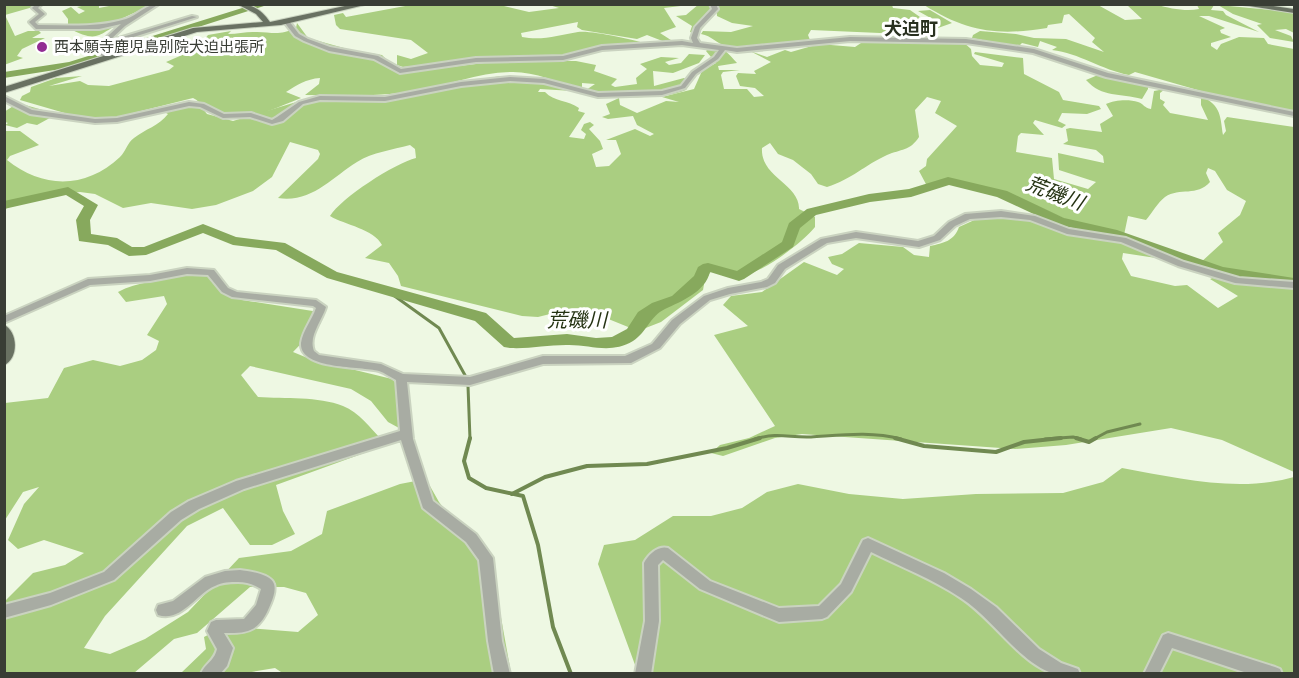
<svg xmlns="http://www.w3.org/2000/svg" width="1299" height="678" viewBox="0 0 1299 678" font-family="Signika,'Noto Sans JP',sans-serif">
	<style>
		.green { fill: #aace81 }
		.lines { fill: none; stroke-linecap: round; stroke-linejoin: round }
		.stream-far2 { stroke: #708951; stroke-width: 1.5 }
		.stream-far1 { stroke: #708951; stroke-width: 3 }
		.stream { stroke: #708951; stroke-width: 4 }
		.river { fill: #87a95d; fill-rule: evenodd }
		.minor-casing { stroke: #cad3c0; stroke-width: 4 }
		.major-casing { stroke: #cad3c0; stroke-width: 2 }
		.minor { fill: #a8aca3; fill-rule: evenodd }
		.major { fill: #697162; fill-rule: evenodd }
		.poi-dot { fill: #922d93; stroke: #fff; stroke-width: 2 }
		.labels { text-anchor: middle; stroke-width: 6; stroke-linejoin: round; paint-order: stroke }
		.far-poi-label { font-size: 15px; fill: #393d35; stroke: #fff; text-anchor: start }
		.far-quarter-label { font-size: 18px; font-weight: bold; fill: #293020; stroke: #fff }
		.water-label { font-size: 20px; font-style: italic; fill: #253313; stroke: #fff }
	</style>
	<rect width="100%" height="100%" fill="#eef8e3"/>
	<g class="green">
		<path d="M 416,4 L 500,5 L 529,12 L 559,8 L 546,4 L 689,5 L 664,8 L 676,27 L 660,33 L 674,42 L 665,42 L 647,35 L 637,39 L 582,30 L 577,27 L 578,22 L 521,33 L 522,37 C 542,41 559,35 578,32 C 591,30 634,40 648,44 L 605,46 L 569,60 L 554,60 L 540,56 L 499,57 L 403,67 L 397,65 L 397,55 L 411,59 L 428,53 L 411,40 L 340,29 L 336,25 L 334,15 L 343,13 L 346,17 Z"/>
		<path d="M 699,4 L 711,5 L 714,14 L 697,35 L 690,32 L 692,26 L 676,16 L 686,15 Z"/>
		<path d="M 716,4 L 892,5 L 893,8 L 910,10 L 920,17 L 936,21 L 918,11 L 930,10 L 952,23 L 924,33 L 902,30 L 880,33 L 811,30 L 808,35 L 810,40 C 792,42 740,51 726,46 C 716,43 712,36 701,34 L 703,31 L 731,32 L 753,26 L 732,23 L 717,16 Z"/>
		<path d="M 998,4 L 1098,5 L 1125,20 L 1142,19 L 1127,5 C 1136,5 1148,2 1157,5 C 1169,8 1186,12 1199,9 L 1197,5 L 1214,5 L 1211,10 L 1223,11 L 1226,15 L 1259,32 L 1209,16 L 1199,16 L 1223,27 L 1225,28 L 1220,30 L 1221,33 L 1231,37 L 1211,43 L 1211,46 L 1217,50 L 1221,44 L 1239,37 L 1264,38 L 1268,44 L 1294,49 L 1294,113 L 1215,95 L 1135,72 L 1129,75 C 1102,70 1079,53 1052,50 L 1057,47 L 1040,41 L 1038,47 L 1022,43 L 1018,47 L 972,38 L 973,35 L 980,31 L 1016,34 L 1034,38 L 1066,39 L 1104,52 L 1092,42 L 1095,38 L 1069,14 L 1064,15 L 1062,23 L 1048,25 L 1047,28 C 998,36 967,32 924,5 Z"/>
		<path d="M 5,5 L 32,5 L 33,7 L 5,15 L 15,36 L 28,31 L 39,31 L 41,33 L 32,38 L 45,38 L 22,49 L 17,56 L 23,58 L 4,65 Z"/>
		<path d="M 86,5 L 99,5 L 99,8 L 114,5 L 151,5 L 123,18 L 127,20 C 97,33 101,45 68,28 L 68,19 L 62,11 L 71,7 L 79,14 L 85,11 L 77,7 Z"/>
		<path d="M 1218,5 L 1294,12 L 1294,33 L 1286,29 L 1275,30 L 1291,36 L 1294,42 L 1270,38 L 1257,25 L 1262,24 L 1233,14 Z"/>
		<path d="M 297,23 L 308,38 L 351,50 L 382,55 L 395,68 L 408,72 L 501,61 L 576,61 L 596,65 L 594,71 L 617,79 L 611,85 L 615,87 L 637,84 L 636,78 L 647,69 L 640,64 L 661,57 L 679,58 L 665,62 L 669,65 L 681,63 L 689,54 L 705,55 L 699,63 L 673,73 L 653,71 L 654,86 L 684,78 L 692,81 L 686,90 C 662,100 610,99 586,90 L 595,84 L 582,83 L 582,87 L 578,89 C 559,82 535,72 513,72 C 479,72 447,86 414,91 C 377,97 342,95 305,95 L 319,84 L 320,78 C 306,79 297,85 286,92 L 301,98 C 275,108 242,126 214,115 C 206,112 202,102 193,98 L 105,120 L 75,116 L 20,100 L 22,96 L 30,92 L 31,87 L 56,78 L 82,76 L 49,86 L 80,81 L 88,85 L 109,86 L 169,70 L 174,66 L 166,62 L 210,43 L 210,41 L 204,40 L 208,35 L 231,31 L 228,34 C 237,34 245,32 253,32 C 270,31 277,37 296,28 Z"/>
		<path d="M 961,40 L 971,49 L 972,56 L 980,65 L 1002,67 L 1004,63 L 974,54 L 975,52 L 1023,58 L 1024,74 L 1059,92 L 1063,100 L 1099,106 L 1101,109 L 1087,114 L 1062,113 L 1058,121 L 1066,125 L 1062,128 L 1035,120 L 1033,123 L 1044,135 L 1021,133 L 1018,136 L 1016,152 L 1052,158 L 1054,179 L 1088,189 L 1096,182 L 1059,170 L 1058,153 L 1104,163 L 1103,156 L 1096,150 L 1063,144 L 1068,141 L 1066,129 L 1070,128 L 1102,132 L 1100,124 L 1113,116 L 1106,104 C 1114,100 1129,99 1138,102 C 1144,104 1144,108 1151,109 L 1154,91 L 1165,89 L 1160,93 L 1160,99 L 1165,102 L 1163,105 L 1170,113 L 1208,120 L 1201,105 L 1201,96 C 1222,106 1220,117 1223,135 L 1226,131 L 1224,121 L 1227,117 L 1294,127 L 1294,279 L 1270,278 L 1199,264 L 1223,242 L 1218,233 L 1240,215 L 1246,201 L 1227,190 L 1215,171 L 1208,168 L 1206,173 L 1210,182 C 1197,197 1180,187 1165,197 C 1158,202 1152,213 1146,220 L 1128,216 L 1124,235 L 1091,231 L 1024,200 L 1001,196 L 985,188 L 955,181 L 927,186 L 919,171 L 926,166 L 927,159 L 957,126 L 935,113 L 941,101 L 927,97 L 915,110 L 919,137 C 910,151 901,149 887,155 C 865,165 852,179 827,187 L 818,184 L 811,174 L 793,160 L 778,154 L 770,143 L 762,148 C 760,177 800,184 799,209 L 815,217 L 815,227 C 804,241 759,277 741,274 C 731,273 724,268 714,268 L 705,279 L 703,290 L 661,322 L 638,331 L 601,316 L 558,312 L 538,317 L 522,316 L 401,286 L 398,276 L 389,263 L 365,258 L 382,245 C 374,229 345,225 330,216 C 341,198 395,163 416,158 L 415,149 L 410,145 C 392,150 373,152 357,162 C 331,178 312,203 278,198 L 318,159 L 320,154 L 318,150 L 290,142 L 272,177 L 253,191 L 216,205 L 192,209 L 151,203 L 123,208 L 95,194 L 80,192 L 28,199 L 5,209 L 5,131 L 20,131 L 39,145 L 10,156 L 7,160 C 43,189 86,189 120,157 C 126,151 127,143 134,138 C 145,129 159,126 168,114 L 160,110 L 178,103 L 197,102 L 207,114 L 233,121 L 313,97 L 388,96 L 463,85 L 463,82 C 476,80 488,78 501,76 C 513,75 565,83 573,91 L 540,89 L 538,92 L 545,92 C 554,102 568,100 579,108 L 578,111 L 585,113 L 569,137 L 584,139 L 586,134 L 581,130 L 584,124 L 590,122 L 594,125 L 589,129 L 600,141 L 603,149 L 592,154 L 596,167 L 609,166 L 621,154 L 616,140 L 606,140 L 635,129 L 650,136 L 654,134 L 637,125 L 633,116 L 608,119 L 602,117 L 610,114 L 606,104 L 619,98 L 620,105 L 637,113 L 666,101 L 679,102 L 662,97 L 694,89 L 702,71 L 716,63 L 706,51 L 709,48 C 725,47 727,52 737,63 L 718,66 L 719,70 L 740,70 L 723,72 L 721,75 L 724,89 L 747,89 L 754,97 L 764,96 L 755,88 L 740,86 L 736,76 L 738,73 L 756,74 L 754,71 L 771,62 L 750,51 L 767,57 L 785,50 L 791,52 L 819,44 L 855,47 L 864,41 Z"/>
		<path d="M 1105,72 L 1148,81 L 1148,89 L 1142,99 C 1120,93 1102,98 1086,80 Z"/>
		<path d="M 18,103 L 57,114 L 37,125 L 27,123 L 17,128 L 5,125 L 8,123 L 5,122 L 4,112 Z"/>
		<path d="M 981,217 L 1031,219 L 1081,233 L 1137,244 L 1176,261 L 1123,253 L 1122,259 L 1131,276 L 1175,286 L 1187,285 L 1218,308 L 1238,296 L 1210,279 L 1221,274 L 1251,284 L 1294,287 L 1294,472 L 1222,440 L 1171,428 L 1066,445 L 1015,449 L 802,434 L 775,438 L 723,456 L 711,453 L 720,445 L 749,438 L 775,426 L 714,335 L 748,326 L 723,305 L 731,296 L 762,292 L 804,262 L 837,275 L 844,269 L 832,264 L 828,257 L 842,254 L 859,243 L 903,247 L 914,255 L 929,257 L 930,246 C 944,243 954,241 959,227 Z"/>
		<path d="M 185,275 L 206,275 L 240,294 L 242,300 L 319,312 L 321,323 L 293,352 L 310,359 L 392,379 L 403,392 L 410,434 L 388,422 L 371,401 L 351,389 L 250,366 L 241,375 L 258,397 C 285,399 318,396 343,406 C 359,412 370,428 382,440 L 367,452 L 276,485 L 283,511 L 295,534 L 272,545 L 250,545 L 223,508 L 187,526 L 105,616 L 84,648 L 110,654 L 145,639 L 188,612 L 239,558 L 291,551 L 322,534 L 327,511 L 400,484 L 426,479 L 439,502 L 493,573 L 511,673 L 284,674 L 275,668 L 246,673 L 181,673 L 206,649 L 204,637 L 225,626 L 298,632 L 318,615 L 306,593 L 284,587 L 250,587 L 197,633 L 174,639 L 134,673 L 5,673 L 5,601 L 33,573 L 65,565 L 84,553 L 44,540 L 18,549 L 8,540 L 24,504 L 39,487 L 23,492 L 5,520 L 5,403 L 48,398 L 64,368 L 93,360 L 120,366 L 142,360 L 156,350 L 159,341 L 147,335 L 167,304 L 164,296 L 126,302 L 118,292 C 136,282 164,280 185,275 Z"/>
		<path d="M 1122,468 C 1178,478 1238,493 1294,477 L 1294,673 L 638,673 L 598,564 L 604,545 L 635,540 L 673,516 L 711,516 L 742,508 L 767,492 L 798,484 L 849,494 L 903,499 L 976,494 L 1063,493 L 1103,482 Z"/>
	</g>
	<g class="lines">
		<path class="stream-far2" d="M 1268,4 L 1294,5"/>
		<g class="stream-far1">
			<path d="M 389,292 L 439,328 L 466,377"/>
			<path d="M 468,386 L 470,439"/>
			<path d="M 755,439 C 779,432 789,438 811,437 C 842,435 871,431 901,439"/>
			<path d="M 1045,439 L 1073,437 L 1081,439"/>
			<path d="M 1094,439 L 1107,432 L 1140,424"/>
		</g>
		<g class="stream">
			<path d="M 470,438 L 464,461 L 469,478 L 486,488 L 523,496 L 538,545 L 553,627 L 571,674"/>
			<path d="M 895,438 L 924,446 L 996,452 L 1024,442 L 1061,438"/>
			<path d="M 1076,438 L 1089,442 L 1096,438"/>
			<path d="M 512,494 L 545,477 L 587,466 L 647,464 L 727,448 L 760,438"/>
		</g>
		<g class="river">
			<path d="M 255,4 L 270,4 L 74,67 L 4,78 L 4,72 L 69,62 Z"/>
			<path d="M 948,177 L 1007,191 L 1064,218 L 1117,230 L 1223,267 L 1294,278 L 1294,286 L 1241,281 L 1214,274 L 1108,236 L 1055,224 L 997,197 L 949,185 L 911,197 L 870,202 L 816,215 L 800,228 L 793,247 L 744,279 L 739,281 L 710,272 C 705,292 682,301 665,309 C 650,316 647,332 633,341 C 609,355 590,344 566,345 C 547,345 529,349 510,348 L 504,347 L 475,321 L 327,278 L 276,250 L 233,245 L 203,233 L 146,255 L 129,256 L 108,245 L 79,241 L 76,220 L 84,206 L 66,195 L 4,209 L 4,201 L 68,187 L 98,205 L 90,220 L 91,234 L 117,238 L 132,247 L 144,247 L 203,224 L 236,237 L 285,243 L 337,272 L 486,313 L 514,338 L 567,334 L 596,338 L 612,337 L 627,329 L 638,312 L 652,303 L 672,296 L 694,276 L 698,267 L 703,264 L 708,263 L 737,271 L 782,242 L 789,223 L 807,209 L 869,194 L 909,189 Z"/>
		</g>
		<defs>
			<g id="minor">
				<path d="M 36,4 L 42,4 L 38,8 L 45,14 L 35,22 L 38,25 C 67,25 97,28 126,19 C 138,15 146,4 159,4 L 125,26 L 109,41 L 192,16 L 197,17 L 105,46 L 102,51 L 110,57 L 107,59 L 96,52 L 99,44 L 121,24 L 99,29 L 36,29 L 29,22 L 39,14 L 32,8 Z"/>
				<path d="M 710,4 L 716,4 L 718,9 L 700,28 L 697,38 L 700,43 L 737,48 L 850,37 L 966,39 L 1034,49 L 1108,73 L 1294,112 L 1294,116 L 1106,77 L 1033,53 L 966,43 L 850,41 L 737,52 L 725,50 L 718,59 L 696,74 L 685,88 L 662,95 L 598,97 L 544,83 L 510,81 L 461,86 L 385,101 L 320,100 L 303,104 L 283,121 L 272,124 L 250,117 L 223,118 L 200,107 L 189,106 L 117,122 L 95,123 L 30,114 L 4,101 L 4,96 L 32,110 L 95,119 L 117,118 L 189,102 L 204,104 L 224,114 L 251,113 L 272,120 L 277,117 L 299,102 L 320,96 L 385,97 L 461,82 L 510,77 L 544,79 L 598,93 L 662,91 L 681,86 L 692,72 L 714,57 L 719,50 L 682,45 L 602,50 L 563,60 L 476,62 L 400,73 L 374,59 L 329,51 L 304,41 L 295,36 L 284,22 L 289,21 L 299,34 L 308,39 L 330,47 L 378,56 L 401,69 L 476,58 L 563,56 L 602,46 L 682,41 L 693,43 L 691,38 L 695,27 L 712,9 Z"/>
				<path d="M 1001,211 L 1035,216 L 1069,229 L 1126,238 L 1184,262 L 1239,278 L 1294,282 L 1294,288 L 1235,283 L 1178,266 L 1121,242 L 1067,234 L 1030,220 L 1001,217 L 970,219 L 955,226 L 940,240 L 919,247 L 856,238 L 827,243 L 785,269 L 775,283 L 767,287 L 730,294 L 710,300 L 680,324 L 660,348 L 631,363 L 543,364 L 470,385 L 407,382 L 413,439 L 433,501 L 476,534 L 493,558 L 502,641 L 510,674 L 494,674 L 488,641 L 479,560 L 466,542 L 423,508 L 401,440 L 244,489 L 199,509 L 181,520 L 114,580 L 51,605 L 4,618 L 4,605 L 50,593 L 104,572 L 171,512 L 189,501 L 236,481 L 400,431 L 396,380 C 390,377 385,373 379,371 C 361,366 299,370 301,343 C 303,330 312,320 316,308 L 313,306 L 232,297 L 222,292 L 208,275 L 187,274 L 150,281 L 90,285 L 4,323 L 4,316 L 88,279 L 150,275 L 187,268 L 214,270 L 228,288 L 237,292 L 316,300 L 326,307 C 322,321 308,336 314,351 L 319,355 L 381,364 L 403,374 L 470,377 L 543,356 L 625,356 L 652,344 L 672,320 L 704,296 L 728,288 L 761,282 L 768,279 L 778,265 L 821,239 L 856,232 L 918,241 L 934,236 L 949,222 L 965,214 Z"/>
				<path d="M 868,538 L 944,573 L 971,589 L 996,607 L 1039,649 L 1061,663 L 1078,669 L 1080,674 C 1071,674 1057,676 1049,672 C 1017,659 992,618 961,598 C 933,579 901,567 871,552 L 851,592 L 827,617 L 822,619 L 779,622 L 700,589 L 663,560 L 658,565 L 659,621 L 651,674 L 635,674 L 645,621 L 644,563 C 648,555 658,545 668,548 L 710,581 L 779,608 L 819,606 L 841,584 L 863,540 Z"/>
				<path d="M 240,570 C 249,571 271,574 274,584 C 276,590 273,598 271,603 C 261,629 251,634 224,633 L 233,648 L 227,666 L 220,674 L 201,674 C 205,663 214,662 217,649 L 207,631 L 211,622 L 216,620 L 244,619 L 256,605 L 261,589 C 253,584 246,582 238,582 C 230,582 222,582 215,586 C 197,593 181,623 158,615 L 156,610 L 158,605 L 173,601 L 205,577 L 225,571 Z"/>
				<path d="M 1168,633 L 1275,667 L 1280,669 L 1282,674 L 1250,674 L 1172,648 L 1159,674 L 1144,674 L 1163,635 Z"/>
			</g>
			<g id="major">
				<path d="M 237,4 C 252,4 261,9 270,22 L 354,4 L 369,4 L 281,25 L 197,32 L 4,93 L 4,87 L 193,28 L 263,22 L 256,14 Z"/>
				<path d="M 1236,4 L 1260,4 L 1294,9 L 1294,13 Z"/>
				<path d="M 4,325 C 18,331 19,359 4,365 Z"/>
			</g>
		</defs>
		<use href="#minor" class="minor-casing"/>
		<use href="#major" class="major-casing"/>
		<use href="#minor" class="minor"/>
		<use href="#major" class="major"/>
	</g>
	<circle class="poi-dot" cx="42" cy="47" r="6"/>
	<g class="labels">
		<g class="far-poi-label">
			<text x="54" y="52">西本願寺鹿児島別院犬迫出張所</text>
		</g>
		<g class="far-quarter-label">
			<text x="911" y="35">犬迫町</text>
		</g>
		<g class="water-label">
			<text transform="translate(1055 193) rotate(21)" y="7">荒磯川</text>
			<text x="577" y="327">荒磯川</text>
		</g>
	</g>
	<rect width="1299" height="678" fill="none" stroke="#393d35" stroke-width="12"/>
</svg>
